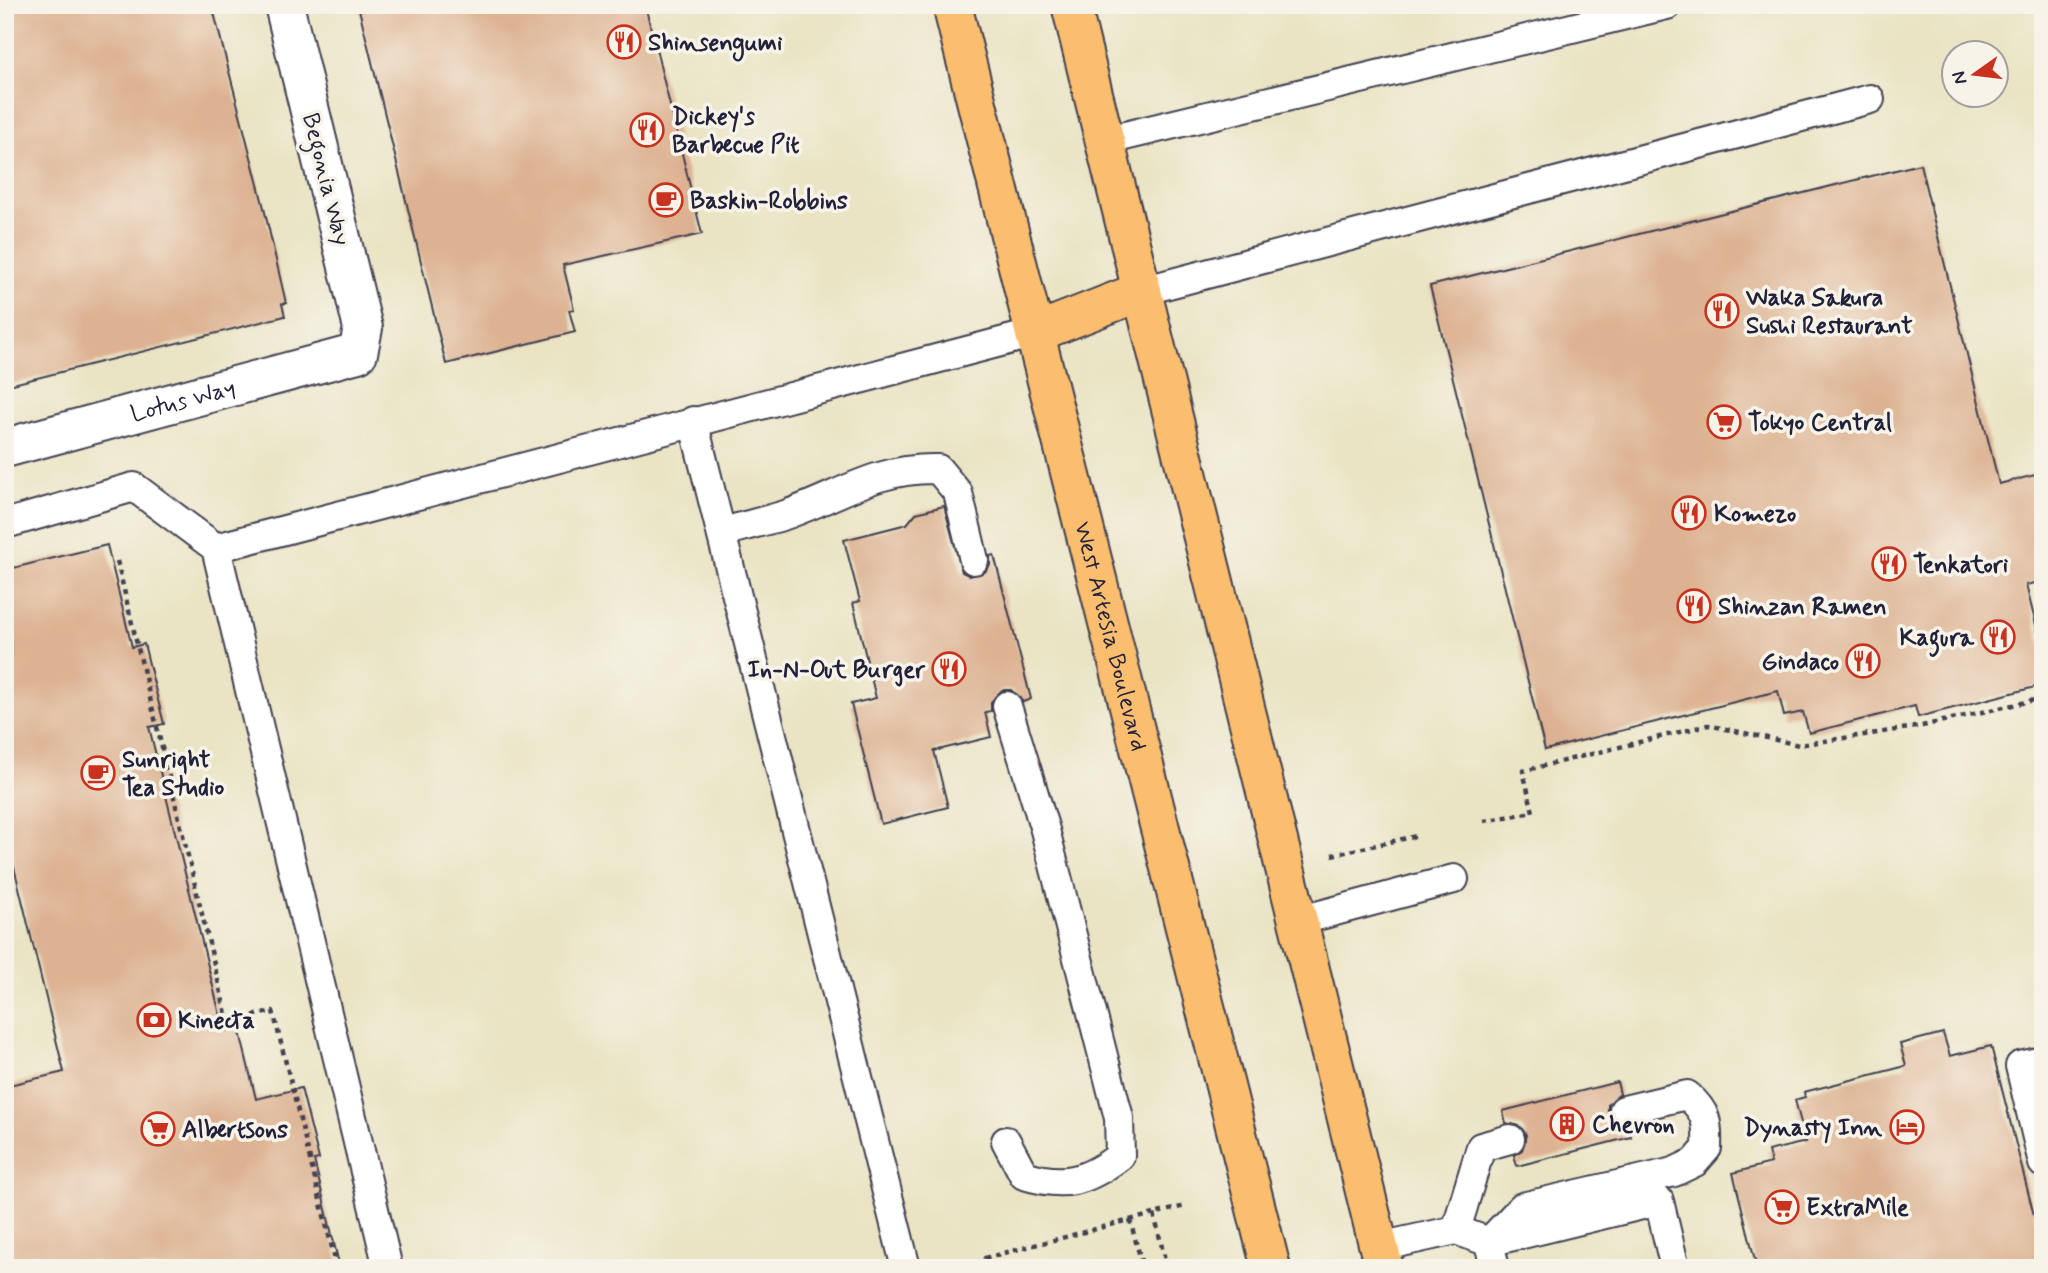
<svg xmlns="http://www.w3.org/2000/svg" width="2048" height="1273" viewBox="0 0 2048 1273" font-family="Mynerve,sans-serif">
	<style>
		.building { fill: #ddb292 }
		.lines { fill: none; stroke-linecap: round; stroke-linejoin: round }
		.service-casing { stroke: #403f50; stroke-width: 32 }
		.minor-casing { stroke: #403f50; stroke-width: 42 }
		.primary-casing { stroke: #403f50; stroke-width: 42 }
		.path { stroke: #403f50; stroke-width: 4.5; stroke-dasharray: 5 5; stroke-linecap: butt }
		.service { stroke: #fff; stroke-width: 28 }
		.minor { stroke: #fff; stroke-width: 38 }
		.primary { stroke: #fbbd6e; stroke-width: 38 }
		.labels { text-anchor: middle; stroke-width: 7; stroke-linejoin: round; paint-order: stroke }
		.poi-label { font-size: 24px; font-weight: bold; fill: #22223b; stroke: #f7f3e8; text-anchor: start }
		.street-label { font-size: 24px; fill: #22223b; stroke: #f7f3e8 }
	</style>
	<rect width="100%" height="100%" fill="#f7f3e8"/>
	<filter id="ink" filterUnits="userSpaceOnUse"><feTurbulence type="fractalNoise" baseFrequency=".0143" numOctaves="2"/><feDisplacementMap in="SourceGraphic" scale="14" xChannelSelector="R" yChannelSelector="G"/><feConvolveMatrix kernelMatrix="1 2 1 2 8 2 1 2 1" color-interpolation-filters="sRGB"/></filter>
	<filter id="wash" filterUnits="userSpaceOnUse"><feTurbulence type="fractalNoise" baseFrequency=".00686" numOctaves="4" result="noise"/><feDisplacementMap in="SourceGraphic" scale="28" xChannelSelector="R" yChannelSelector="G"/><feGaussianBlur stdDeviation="1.57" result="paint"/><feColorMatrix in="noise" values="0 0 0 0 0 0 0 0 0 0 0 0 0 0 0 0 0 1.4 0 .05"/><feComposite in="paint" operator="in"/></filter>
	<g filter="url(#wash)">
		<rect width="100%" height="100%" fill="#eae4c5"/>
		<g id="blocks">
			<g class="building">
				<path d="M 5,5 L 212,5 L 264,208 L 286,303 L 282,304 L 285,316 L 5,386 Z"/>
				<path d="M 358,5 L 645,5 L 702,234 L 563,265 L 574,309 L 569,310 L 575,332 L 446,364 Z"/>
				<path d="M 1920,164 L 1999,484 L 2043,473 L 2043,581 L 2026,585 L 2043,653 L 2043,685 L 1918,717 L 1915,706 L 1809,733 L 1803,712 L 1784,716 L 1778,691 L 1545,750 L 1430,286 Z"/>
				<path d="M 944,506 L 962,572 L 970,576 L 985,572 L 990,565 L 990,556 L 994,555 L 1031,699 L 1023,702 L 1011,690 L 1002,690 L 991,702 L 991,711 L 985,712 L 991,737 L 934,751 L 948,807 L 881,824 L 851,704 L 876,698 L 853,603 L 860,601 L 844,540 L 907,524 L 916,513 Z"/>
				<path d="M 107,545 L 132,647 L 144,644 L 164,724 L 149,727 L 224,1031 L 239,1028 L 256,1099 L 301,1088 L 319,1159 L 314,1160 L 340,1268 L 5,1268 L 5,1086 L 64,1072 L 5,830 L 5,570 Z"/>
				<path d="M 1943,1033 L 1950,1056 L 1991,1046 L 2043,1251 L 2043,1268 L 1757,1268 L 1733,1173 L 1771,1163 L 1768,1151 L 1806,1142 L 1795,1100 L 1805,1097 L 1804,1092 L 1906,1066 L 1900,1044 Z"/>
				<path d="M 1617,1082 L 1620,1094 L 1608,1105 L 1608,1114 L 1619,1126 L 1628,1126 L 1631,1137 L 1517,1166 L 1514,1155 L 1522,1150 L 1526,1135 L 1521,1127 L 1506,1123 L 1503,1111 Z"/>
			</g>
		</g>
	</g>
	<g filter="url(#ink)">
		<use href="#blocks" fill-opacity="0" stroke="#403f50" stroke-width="2"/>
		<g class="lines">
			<defs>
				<g id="service">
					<path d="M 1104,141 L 1667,5"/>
					<path d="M 1142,291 L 1870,99"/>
					<path d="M 693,421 L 906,1268"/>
					<path d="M 5,524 L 134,487 L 216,548 L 388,1268"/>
					<path d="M 723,532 C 744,526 765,521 785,515 C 840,496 877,467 938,469 L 958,493 L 974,560"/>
					<path d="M 216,548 L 1035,333"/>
					<path d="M 1298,921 L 1454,879"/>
					<path d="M 2043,1061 L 2020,1066 L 2043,1163"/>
					<path d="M 1006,1141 L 1024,1175 C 1065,1188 1087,1181 1120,1156 L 1119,1118 L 1045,830 L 1007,706"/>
					<path d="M 1456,1230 L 1481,1147 L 1510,1139"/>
					<path d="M 1379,1247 L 1456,1230 L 1489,1242 L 1659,1201 L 1675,1268"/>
					<path d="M 1495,1268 L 1489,1242 L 1522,1207 L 1674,1172 L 1695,1162 L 1707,1148 C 1708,1123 1707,1112 1687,1095 L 1624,1110"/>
				</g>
				<g id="minor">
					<path id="s1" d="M 5,448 L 358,353 L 363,328 L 284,5"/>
				</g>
				<g id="primary">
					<path id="s2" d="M 952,5 L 1271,1268"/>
					<path d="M 1071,5 L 1384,1268"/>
					<path d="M 1035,333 L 1142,291"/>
				</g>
			</defs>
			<use href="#service" class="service-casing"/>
			<use href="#minor" class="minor-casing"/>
			<use href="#primary" class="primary-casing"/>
			<g class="path">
				<path d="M 117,561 L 228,1022 L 273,1011 L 337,1268"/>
				<path d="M 2038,634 L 2043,633"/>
				<path d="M 1484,821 L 1533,812 L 1523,771 L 1708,725 L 1799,745 L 1922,726 L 2043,698"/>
				<path d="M 1332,855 L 1416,836"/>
				<path d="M 1130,1220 L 1154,1214"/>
				<path d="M 988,1268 L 985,1258 L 1130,1220 L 1143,1268"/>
				<path d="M 1167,1268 L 1154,1214 L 1185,1206"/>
			</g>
			<use href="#service" class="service"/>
			<use href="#minor" class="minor"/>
			<use href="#primary" class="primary"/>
		</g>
	</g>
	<defs>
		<symbol id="restaurant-ring" viewBox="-11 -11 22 22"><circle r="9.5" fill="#f7f3e8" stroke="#c8321e" stroke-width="1.5"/><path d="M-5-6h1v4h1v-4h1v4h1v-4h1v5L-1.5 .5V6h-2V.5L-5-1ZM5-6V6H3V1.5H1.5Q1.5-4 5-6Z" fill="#c8321e"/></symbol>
		<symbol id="cafe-ring" viewBox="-11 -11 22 22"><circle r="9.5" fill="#f7f3e8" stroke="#c8321e" stroke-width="1.5"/><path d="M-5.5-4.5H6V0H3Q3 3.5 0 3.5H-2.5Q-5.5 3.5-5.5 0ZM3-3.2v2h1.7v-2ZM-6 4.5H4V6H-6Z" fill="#c8321e"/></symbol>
		<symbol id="supermarket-ring" viewBox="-11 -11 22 22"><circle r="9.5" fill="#f7f3e8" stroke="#c8321e" stroke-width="1.5"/><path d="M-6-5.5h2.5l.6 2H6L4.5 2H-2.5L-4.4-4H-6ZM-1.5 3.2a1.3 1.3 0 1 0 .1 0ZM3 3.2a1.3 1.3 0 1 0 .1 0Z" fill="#c8321e"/></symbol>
		<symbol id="bank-ring" viewBox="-11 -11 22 22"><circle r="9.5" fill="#f7f3e8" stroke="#c8321e" stroke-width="1.5"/><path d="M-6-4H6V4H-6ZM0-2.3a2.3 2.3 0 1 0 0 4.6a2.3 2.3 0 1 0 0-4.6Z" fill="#c8321e"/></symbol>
		<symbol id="building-ring" viewBox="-11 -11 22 22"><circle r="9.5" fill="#f7f3e8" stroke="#c8321e" stroke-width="1.5"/><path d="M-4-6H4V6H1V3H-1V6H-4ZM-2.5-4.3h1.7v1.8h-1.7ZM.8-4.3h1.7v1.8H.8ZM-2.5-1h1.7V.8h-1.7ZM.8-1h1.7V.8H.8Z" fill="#c8321e"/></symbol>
		<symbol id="hotel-ring" viewBox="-11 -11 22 22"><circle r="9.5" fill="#f7f3e8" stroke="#c8321e" stroke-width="1.5"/><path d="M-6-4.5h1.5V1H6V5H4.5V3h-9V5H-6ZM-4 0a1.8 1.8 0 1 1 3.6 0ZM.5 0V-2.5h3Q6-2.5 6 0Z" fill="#c8321e"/></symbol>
	</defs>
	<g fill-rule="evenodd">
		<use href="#restaurant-ring" x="605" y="23" width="38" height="38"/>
		<use href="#restaurant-ring" x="628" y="111" width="38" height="38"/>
		<use href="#cafe-ring" x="647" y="181" width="38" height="38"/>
		<use href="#restaurant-ring" x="1703" y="292" width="38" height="38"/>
		<use href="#supermarket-ring" x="1705" y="403" width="38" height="38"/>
		<use href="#restaurant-ring" x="1670" y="494" width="38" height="38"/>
		<use href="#restaurant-ring" x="1870" y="545" width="38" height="38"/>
		<use href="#restaurant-ring" x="1675" y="587" width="38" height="38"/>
		<use href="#restaurant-ring" x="1979" y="618" width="38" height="38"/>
		<use href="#restaurant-ring" x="1844" y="642" width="38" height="38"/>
		<use href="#restaurant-ring" x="930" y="650" width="38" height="38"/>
		<use href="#cafe-ring" x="79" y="754" width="38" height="38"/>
		<use href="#bank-ring" x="135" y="1001" width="38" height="38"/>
		<use href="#building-ring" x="1548" y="1105" width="38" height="38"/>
		<use href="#hotel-ring" x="1888" y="1108" width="38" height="38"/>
		<use href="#supermarket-ring" x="139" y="1110" width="38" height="38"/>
		<use href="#supermarket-ring" x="1763" y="1188" width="38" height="38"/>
	</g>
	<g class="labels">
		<g class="poi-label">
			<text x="648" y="50">Shinsengumi</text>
			<text x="672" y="124">Dickey's<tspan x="672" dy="28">Barbecue Pit</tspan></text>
			<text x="690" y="208">Baskin-Robbins</text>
			<text x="1746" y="305">Waka Sakura<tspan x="1746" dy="28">Sushi Restaurant</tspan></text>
			<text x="1748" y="430">Tokyo Central</text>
			<text x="1714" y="521">Komezo</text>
			<text x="1913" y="572">Tenkatori</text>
			<text x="1718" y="614">Shinzan Ramen</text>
			<text x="1974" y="645" text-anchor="end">Kagura</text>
			<text x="1839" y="669" text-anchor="end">Gindaco</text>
			<text x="925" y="677" text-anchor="end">In-N-Out Burger</text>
			<text x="122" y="767">Sunright<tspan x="122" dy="28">Tea Studio</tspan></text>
			<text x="178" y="1028">Kinecta</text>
			<text x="1592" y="1132">Chevron</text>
			<text x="1882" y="1135" text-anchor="end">Dynasty Inn</text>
			<text x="182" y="1137">Albertsons</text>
			<text x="1806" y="1215">ExtraMile</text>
		</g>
		<g class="street-label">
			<text transform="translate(327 179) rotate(76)" y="8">Begonia Way</text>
			<text dy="8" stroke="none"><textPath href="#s1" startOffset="184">Lotus Way</textPath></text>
			<text dy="8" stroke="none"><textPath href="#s2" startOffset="651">West Artesia Boulevard</textPath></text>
		</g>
	</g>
	<rect width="2048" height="1273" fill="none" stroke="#f7f3e8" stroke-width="28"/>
	<g transform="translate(1975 74) rotate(256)"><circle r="33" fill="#f7f3e8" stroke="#a29fa3" stroke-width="2"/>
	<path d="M0-5L12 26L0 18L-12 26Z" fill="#c8321e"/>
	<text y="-10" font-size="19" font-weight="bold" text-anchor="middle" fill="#22223b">N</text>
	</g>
</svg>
